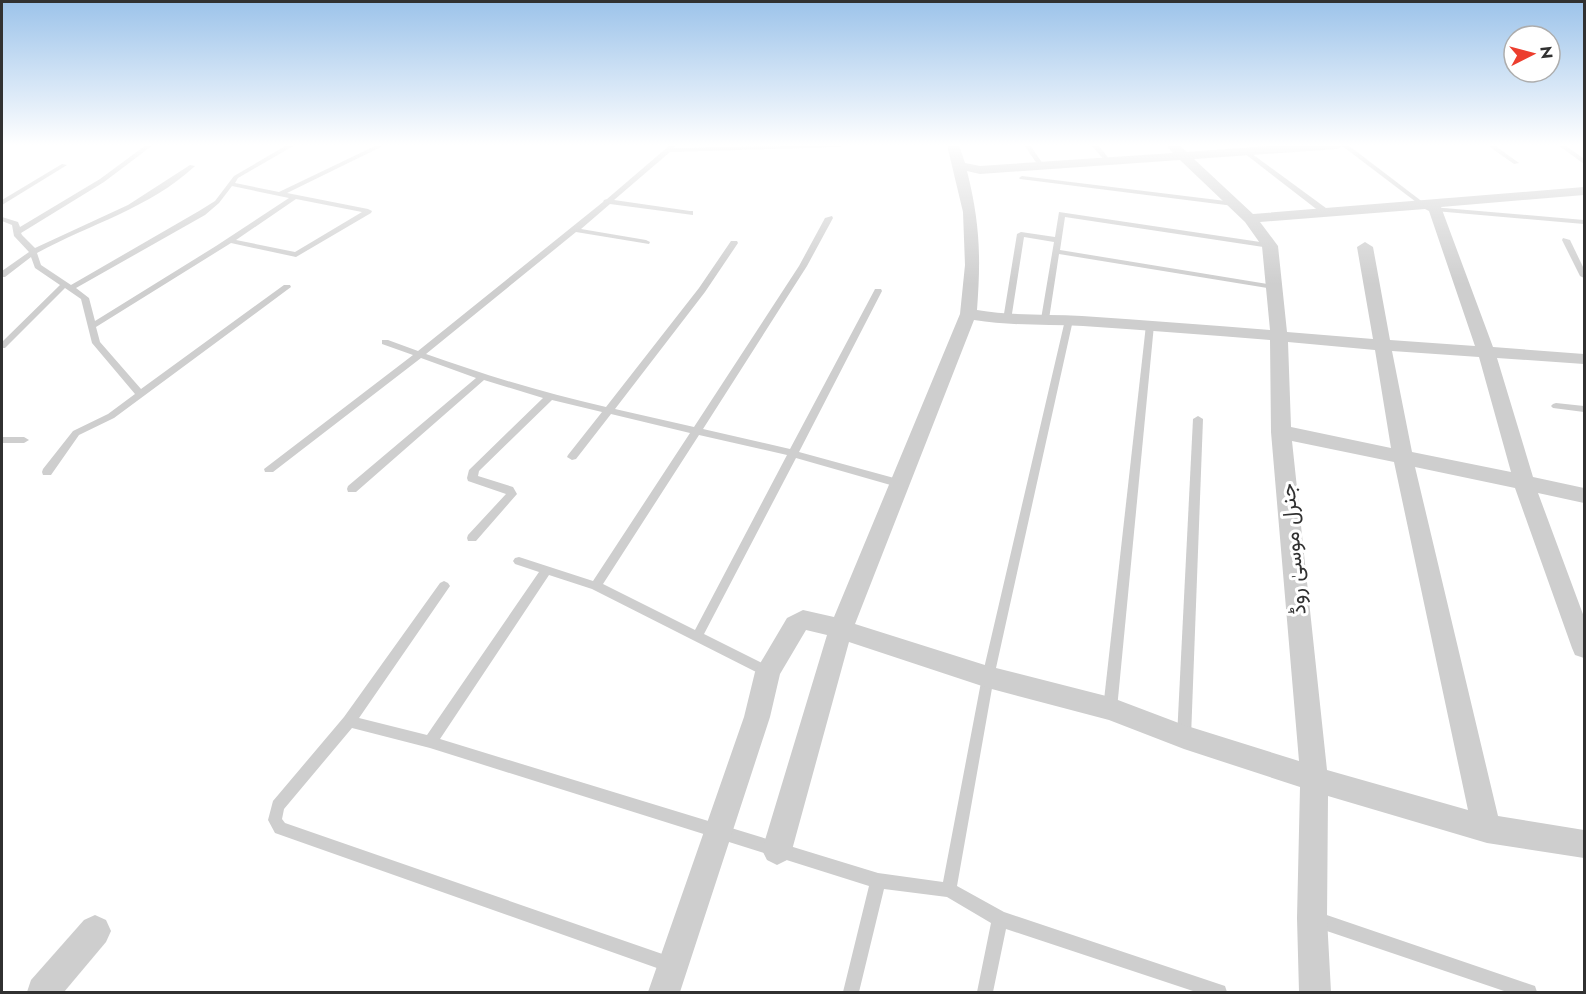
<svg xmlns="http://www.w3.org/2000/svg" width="1586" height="994" viewBox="0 0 1586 994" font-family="Jost,Vazirmatn,sans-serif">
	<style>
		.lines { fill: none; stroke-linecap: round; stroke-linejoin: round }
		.service { fill: #cecece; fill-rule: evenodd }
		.minor { fill: #cecece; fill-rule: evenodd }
		.labels { text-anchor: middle; stroke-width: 6; stroke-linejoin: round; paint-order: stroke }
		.street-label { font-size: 21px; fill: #313131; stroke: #fff }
	</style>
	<rect width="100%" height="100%" fill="#fff"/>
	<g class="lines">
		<g class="service">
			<path d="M 146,145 L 153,145 L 104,182 L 21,233 L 22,235 L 35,248 L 128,205 L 190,165 L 195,166 C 150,208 90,224 37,253 L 41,265 L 71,285 L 199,211 L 215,201 L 234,176 L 287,145 L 295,145 L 238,178 L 235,183 L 279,192 L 377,145 L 385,145 L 287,193 L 368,209 L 372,211 L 371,213 L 296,257 L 231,243 L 96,327 L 100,342 L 141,389 L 284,285 L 290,285 L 291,287 L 114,418 L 79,435 L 51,475 L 43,475 L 42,472 L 43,469 L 73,431 L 108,414 L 135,394 L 92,343 L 81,299 L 65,288 L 5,348 L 2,348 L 2,342 L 60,285 L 35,268 L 31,257 L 5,277 L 2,277 L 2,271 L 29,252 L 14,236 L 12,225 L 2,221 L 2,217 L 18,222 L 20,227 L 100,179 ZM 232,186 L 289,198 L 216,246 L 95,321 L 89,298 L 76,288 L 205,215 L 219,203 ZM 296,199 L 362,212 L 295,252 L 236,240 Z"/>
			<path d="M 670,145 L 677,145 L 674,148 L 844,145 L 841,147 L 670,152 L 614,200 L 690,211 L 693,211 L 693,215 L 610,204 L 581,229 L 646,240 L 650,242 L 649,244 L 576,232 L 426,354 C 485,375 544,393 606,407 L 699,288 L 731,241 L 737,241 L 738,243 L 705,292 L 615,409 L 694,427 L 799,266 L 825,218 L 832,216 L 833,218 L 807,266 L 703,429 L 790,449 L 874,291 L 875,289 L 881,289 L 882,291 L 799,452 L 905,481 L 906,484 L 901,488 L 796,458 L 704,634 L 772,668 L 774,672 L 772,676 L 768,677 L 764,676 L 592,589 L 549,575 L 440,739 L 878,873 L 943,882 L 982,677 L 1065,320 L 1069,317 L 1072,318 L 1073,320 L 994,677 L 957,886 L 1004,912 L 1219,984 L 1225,986 L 1227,992 L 1196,992 L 1006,929 L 993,992 L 977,992 L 991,923 L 947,897 L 884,889 L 859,992 L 843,992 L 869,886 L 430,748 L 352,728 L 284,809 L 282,819 L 285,823 L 671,957 L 677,959 L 679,965 L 677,971 L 671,973 L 275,833 L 268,820 L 273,801 L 344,717 L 440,583 L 444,581 L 448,583 L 450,586 L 359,718 L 427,735 L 539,572 L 515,564 L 513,561 L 515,558 L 519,557 L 593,581 L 690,433 L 611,414 L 576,459 L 572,460 L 567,457 L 568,455 L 602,412 L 552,400 L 479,471 L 478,476 L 513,487 L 517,494 L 476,541 L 468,541 L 467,538 L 468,535 L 506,494 L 468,481 L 467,478 L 469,470 L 543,398 L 484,380 L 356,492 L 348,492 L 347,489 L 348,486 L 476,378 L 421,358 L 273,472 L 265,472 L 264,469 L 413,355 L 382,344 L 382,340 L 388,340 L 418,351 L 603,202 L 604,200 L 607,199 ZM 699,435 L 787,455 L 695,630 L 603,584 Z"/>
			<path d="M 1024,145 L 1030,145 L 1045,167 L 1044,168 L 1040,168 Z"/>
			<path d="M 1091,145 L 1098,145 L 1111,161 L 1111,163 L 1107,163 Z"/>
			<path d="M 1341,145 L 1348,145 L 1424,203 L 1424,205 L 1420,205 Z"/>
			<path d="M 1487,145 L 1494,145 L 1519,163 L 1514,164 Z"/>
			<path d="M 1558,145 L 1565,145 L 1584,159 L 1584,164 Z"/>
			<path d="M 1244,151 L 1248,151 L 1330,211 L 1330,215 L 1324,215 L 1244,153 Z"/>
			<path d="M 62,164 L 67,165 L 2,205 L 2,200 Z"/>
			<path d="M 1022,176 L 1234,202 L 1238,204 L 1234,206 L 1020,179 L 1019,178 Z"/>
			<path d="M 1432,207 L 1584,220 L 1584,224 L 1435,211 L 1432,211 Z"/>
			<path d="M 1059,212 L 1273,244 L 1273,248 L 1270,248 L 1065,217 L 1060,250 L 1274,285 L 1278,287 L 1274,289 L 1059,254 L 1049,319 L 1045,322 L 1041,319 L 1054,242 L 1024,237 L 1011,320 L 1007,323 L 1004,322 L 1003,320 L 1017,234 L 1021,232 L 1055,237 Z"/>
			<path d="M 1563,238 L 1570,240 L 1584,269 L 1584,278 L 1580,276 L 1562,240 Z"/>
			<path d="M 1150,322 L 1154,325 L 1117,709 L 1115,713 L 1110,715 L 1105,713 L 1103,709 L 1146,325 Z"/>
			<path d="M 1556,403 L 1584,406 L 1584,412 L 1553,408 L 1551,406 L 1553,404 Z"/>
			<path d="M 1198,416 L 1203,419 L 1191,737 L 1189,741 L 1184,743 L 1179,741 L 1177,737 L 1193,419 Z"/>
			<path d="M 2,437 L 24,437 L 29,440 L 24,443 L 2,443 Z"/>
			<path d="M 1315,911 L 1529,984 L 1535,986 L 1537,992 L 1507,992 L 1315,927 L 1310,924 L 1307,919 L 1310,914 Z"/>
		</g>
		<g class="minor">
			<path d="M 947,145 L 959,145 L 965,163 L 980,166 L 1173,153 L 1166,145 L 1179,145 L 1187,152 L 1281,145 L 1344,145 L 1338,149 L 1194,159 L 1253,214 L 1584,187 L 1584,195 L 1441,207 L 1493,347 L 1584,354 L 1584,364 L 1497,358 L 1533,477 L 1584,488 L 1584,503 L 1538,493 L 1584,617 L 1584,658 L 1575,655 L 1572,648 L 1515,488 L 1415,467 L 1498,816 L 1584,830 L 1584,858 L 1487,843 L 1328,796 L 1327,918 L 1331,992 L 1299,992 L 1297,918 L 1300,787 L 1184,749 L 1109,720 L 988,688 L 849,642 L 792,850 L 787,860 L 777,865 L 767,860 L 762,850 L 827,635 L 806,630 L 780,674 L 770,717 L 680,992 L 648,992 L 744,717 L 755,672 L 787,618 L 803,610 L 834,617 L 960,314 L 965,265 L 963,212 ZM 1180,160 L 1245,222 L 1262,246 L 1270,330 C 1207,325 1145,320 1082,316 C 1047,314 1012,316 977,310 C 981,257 980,223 967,171 L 980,174 ZM 1425,209 L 1429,211 L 1475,346 L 1390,340 L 1373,247 L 1365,242 L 1357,247 L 1373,339 L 1287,332 L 1278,246 L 1260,222 ZM 974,320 C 1010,326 1047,324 1083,326 C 1146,330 1208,335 1270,340 L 1271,432 L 1299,761 L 1184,725 L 1110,697 L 988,666 L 855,624 ZM 1288,342 L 1375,350 L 1391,448 L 1291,427 ZM 1392,351 L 1479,357 L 1511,472 L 1412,452 ZM 1292,441 L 1394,462 L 1468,810 L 1327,770 Z"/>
			<path d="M 95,915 L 106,920 L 111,931 L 106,942 L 64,992 L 27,992 L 31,980 L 84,920 Z"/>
		</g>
	</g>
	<linearGradient id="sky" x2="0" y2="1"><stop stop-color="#9cc3ea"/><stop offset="0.51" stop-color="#fff"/><stop offset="1" stop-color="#fff" stop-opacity="0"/></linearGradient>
	<rect width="1586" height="284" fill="url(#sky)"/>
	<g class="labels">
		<g class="street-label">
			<text transform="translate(1293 549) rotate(-95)" y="7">جنرل موسیٰ روڈ</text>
		</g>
	</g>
	<rect width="1586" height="994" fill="none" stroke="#313131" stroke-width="6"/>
	<g transform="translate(1532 54) rotate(84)"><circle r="28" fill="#ffffff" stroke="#adadad" stroke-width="1.5"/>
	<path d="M0-4.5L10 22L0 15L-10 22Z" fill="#ec3e2e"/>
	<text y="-9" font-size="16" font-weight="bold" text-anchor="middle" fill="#313131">N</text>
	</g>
</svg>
